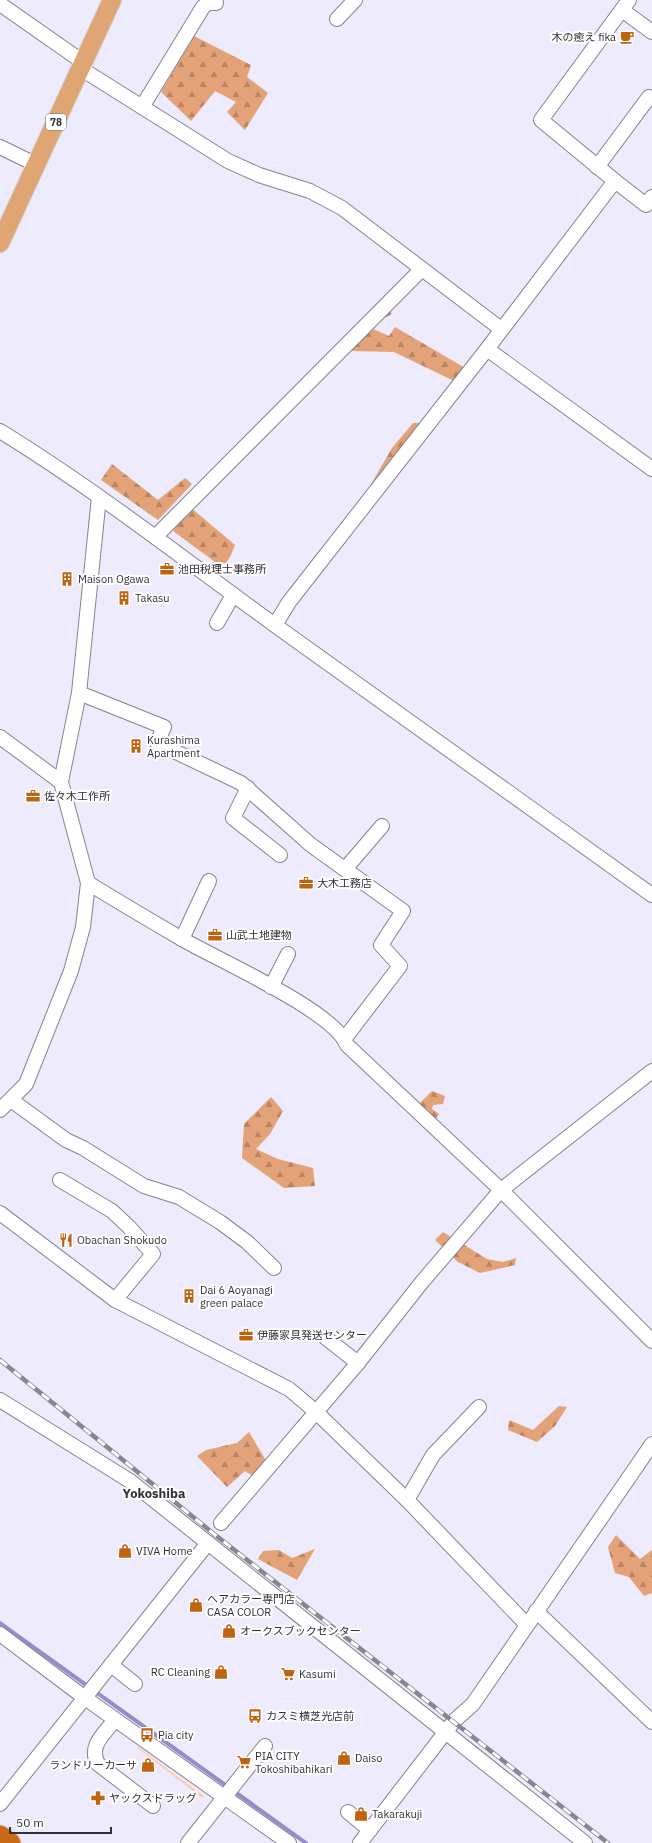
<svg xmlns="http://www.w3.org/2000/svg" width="652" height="1843" viewBox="0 0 652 1843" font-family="'IBM Plex Sans','Noto Sans JP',sans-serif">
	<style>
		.grass { fill: url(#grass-tufts) }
		.forest { fill: url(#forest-firs) }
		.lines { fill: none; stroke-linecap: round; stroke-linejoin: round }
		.stream { stroke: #978bcc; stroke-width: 4 }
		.minor-casing { stroke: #858392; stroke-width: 16 }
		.major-casing { stroke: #d2d1d3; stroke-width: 20 }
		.highway-casing { stroke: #d2d1d3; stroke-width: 23 }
		.minor { stroke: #fff; stroke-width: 14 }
		.major { stroke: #dfa674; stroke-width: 18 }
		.highway { stroke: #ca6a17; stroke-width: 21 }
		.rail-casing { stroke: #878691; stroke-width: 4.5 }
		.rail { stroke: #fff; stroke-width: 3; stroke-dasharray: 9; stroke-linecap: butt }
		.labels { text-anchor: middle; stroke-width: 4; stroke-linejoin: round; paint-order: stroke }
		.shield { fill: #fff; stroke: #6f6e73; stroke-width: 1 }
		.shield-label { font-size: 10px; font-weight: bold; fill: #313037 }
		.poi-label { font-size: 11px; fill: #313037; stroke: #fff; text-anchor: start }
		.quarter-label { font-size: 13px; font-weight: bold; fill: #313037; stroke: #fff }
	</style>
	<defs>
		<pattern id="grass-tufts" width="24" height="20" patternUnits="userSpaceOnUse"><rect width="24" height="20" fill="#fccfb2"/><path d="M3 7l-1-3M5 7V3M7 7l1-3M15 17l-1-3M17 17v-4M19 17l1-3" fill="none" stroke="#d8b29a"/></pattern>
		<pattern id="forest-firs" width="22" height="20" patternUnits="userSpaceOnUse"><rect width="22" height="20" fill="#e3a277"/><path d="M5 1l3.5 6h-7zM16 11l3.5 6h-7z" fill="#b98462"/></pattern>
	</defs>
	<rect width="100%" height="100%" fill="#edebfc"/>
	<path class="grass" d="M 138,1747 L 204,1796 L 202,1798 L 137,1748 Z"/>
	<g class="forest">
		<path d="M 194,36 L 251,65 L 247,77 L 268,93 L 245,130 L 227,112 L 236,102 L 215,91 L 191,121 L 161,92 Z"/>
		<path d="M 387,311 L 392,313 L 389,316 L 382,318 L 373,329 L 389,336 L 395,327 L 467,369 L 366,493 L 392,448 L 413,423 L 422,423 L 454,381 L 394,352 L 351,351 L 266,429 Z"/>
		<path d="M 112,464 L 158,500 L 185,478 L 192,484 L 158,520 L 101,480 Z"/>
		<path d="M 190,507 L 235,545 L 231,555 L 226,563 L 215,562 L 173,531 Z"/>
		<path d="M 432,1091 L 445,1096 L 443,1104 L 433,1105 L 432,1109 L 439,1114 L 435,1120 L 418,1105 Z"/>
		<path d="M 271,1097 L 283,1111 L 270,1134 L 256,1149 L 278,1159 L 313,1168 L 315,1186 L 284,1188 L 242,1158 L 244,1124 Z"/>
		<path d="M 443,1232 L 487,1259 L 503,1262 L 516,1258 L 515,1265 L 480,1273 L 458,1262 L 435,1240 Z"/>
		<path d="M 559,1406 L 567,1407 L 555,1426 L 537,1442 L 508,1430 L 509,1420 L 533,1430 Z"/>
		<path d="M 249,1432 L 268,1464 L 254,1477 L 245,1471 L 227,1487 L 197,1456 L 206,1450 L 237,1443 Z"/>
		<path d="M 616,1535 L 640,1559 L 652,1550 L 652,1593 L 644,1596 L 629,1577 L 615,1573 L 608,1547 Z"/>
		<path d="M 315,1549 L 297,1580 L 258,1559 L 263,1551 L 279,1550 L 292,1558 Z"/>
	</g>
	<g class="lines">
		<path class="stream" d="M 0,1623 L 306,1843"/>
		<defs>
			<g id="minor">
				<path d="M 0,4 L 83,62"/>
				<path d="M 622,10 L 652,32"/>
				<path d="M 337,19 L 355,0"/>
				<path d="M 80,68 L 228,161 L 259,175 L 310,191 L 342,208 L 501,329"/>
				<path d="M 142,107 L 203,7 L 208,3 L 216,3"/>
				<path d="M 0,147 L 37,165"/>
				<path d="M 597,167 L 649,97"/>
				<path d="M 615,181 L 646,205 L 652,197"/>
				<path d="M 487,349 L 652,469"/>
				<path d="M 0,431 C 96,490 185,560 276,626 C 401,716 527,805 652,895"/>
				<path d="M 155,537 L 421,270"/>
				<path d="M 217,623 L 233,595"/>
				<path d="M 275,625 L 289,602 L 487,349 L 615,181 L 541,120 L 629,0"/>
				<path d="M 79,693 L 164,727 L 157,743 L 241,783 L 311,845 L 403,911 L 381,945 L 400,966 L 345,1038"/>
				<path d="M 0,737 L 61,782"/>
				<path d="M 248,788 L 233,818 L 280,855"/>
				<path d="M 346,868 L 382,826"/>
				<path d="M 88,883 C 119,902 151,921 182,939 C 218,960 334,1011 347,1045 L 501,1190 L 652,1341"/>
				<path d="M 182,939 L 209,881"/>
				<path d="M 271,987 L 288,954"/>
				<path d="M 11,1100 L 66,1140 L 83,1148 L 144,1186 L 179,1197 L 220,1222 L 247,1242 L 274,1268"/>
				<path d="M 0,1110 L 26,1084 L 71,971 L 83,927 L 88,883 L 61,782 L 79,693 L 99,497"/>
				<path d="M 60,1180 L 112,1211 L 129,1227 L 153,1254 L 115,1300"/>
				<path d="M 0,1213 L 115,1300 L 289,1389 L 315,1411 L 407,1500 L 527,1625"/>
				<path d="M 326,1338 L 358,1363"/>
				<path d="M 0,1400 L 130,1481 L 585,1843"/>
				<path d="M 407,1500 L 433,1455 L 479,1407"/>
				<path d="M 221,1523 L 358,1363 L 422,1282 L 501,1190 L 652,1071"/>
				<path d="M 536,1611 L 652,1722"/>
				<path d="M 0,1634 L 85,1698 L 289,1843"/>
				<path d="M 111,1665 L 135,1684"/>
				<path d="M 115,1720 C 104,1734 88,1746 98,1764 L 153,1806"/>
				<path d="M 0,1804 L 208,1543"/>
				<path d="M 348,1812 L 370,1830"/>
				<path d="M 188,1843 L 265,1746"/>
				<path d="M 360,1843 L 454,1721 L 473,1704 L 652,1444"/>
			</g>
			<path id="major" d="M 0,243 L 112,0"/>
			<path id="highway" d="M 0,1836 L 10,1843"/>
		</defs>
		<use href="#minor" class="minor-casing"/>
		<use href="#major" class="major-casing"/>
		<use href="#highway" class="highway-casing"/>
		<use href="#minor" class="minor"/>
		<use href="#major" class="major"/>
		<use href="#highway" class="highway"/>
		<defs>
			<path id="rail" d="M 0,1360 L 214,1534 L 608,1843"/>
		</defs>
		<use href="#rail" class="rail-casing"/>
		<use href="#rail" class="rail"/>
	</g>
	<defs>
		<symbol id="cafe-bare" viewBox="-9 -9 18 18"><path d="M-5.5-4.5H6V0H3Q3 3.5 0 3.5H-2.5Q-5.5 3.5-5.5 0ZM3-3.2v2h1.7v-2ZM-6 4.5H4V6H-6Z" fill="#bf6310" stroke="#fff" stroke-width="2.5" paint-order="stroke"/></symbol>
		<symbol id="office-bare" viewBox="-9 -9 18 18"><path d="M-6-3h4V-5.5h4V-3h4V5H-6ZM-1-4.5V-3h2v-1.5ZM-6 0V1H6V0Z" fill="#bf6310" stroke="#fff" stroke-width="2.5" paint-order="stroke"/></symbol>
		<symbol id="building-bare" viewBox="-9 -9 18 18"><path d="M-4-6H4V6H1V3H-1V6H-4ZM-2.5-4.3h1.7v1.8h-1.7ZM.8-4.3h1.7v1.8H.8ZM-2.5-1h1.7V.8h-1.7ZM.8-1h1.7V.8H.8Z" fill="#bf6310" stroke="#fff" stroke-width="2.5" paint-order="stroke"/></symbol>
		<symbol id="restaurant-bare" viewBox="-9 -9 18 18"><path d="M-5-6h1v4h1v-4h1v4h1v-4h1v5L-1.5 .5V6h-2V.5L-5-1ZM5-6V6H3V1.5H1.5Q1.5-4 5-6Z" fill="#bf6310" stroke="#fff" stroke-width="2.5" paint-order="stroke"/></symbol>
		<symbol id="shop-bare" viewBox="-9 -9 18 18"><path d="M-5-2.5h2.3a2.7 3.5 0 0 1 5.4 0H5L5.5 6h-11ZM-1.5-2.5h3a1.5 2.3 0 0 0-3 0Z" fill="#bf6310" stroke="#fff" stroke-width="2.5" paint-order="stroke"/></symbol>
		<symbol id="supermarket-bare" viewBox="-9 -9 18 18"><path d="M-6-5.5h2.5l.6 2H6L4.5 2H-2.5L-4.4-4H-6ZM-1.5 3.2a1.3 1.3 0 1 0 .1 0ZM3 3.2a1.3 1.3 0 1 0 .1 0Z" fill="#bf6310" stroke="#fff" stroke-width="2.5" paint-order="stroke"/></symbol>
		<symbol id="bus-bare" viewBox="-9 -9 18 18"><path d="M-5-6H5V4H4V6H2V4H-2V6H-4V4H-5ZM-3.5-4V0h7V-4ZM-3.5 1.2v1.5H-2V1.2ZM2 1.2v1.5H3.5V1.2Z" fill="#bf6310" stroke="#fff" stroke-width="2.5" paint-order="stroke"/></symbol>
		<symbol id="pharmacy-bare" viewBox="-9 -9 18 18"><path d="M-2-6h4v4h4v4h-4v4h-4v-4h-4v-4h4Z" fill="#bf6310" stroke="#fff" stroke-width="2.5" paint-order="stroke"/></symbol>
	</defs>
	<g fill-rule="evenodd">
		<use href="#cafe-bare" x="617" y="27" width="20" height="20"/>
		<use href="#office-bare" x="157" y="559" width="20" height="20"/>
		<use href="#building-bare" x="57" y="569" width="20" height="20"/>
		<use href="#building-bare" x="114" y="588" width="20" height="20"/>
		<use href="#building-bare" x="126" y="736" width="20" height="20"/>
		<use href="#office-bare" x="23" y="786" width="20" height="20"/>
		<use href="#office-bare" x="296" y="873" width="20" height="20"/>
		<use href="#office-bare" x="205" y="925" width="20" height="20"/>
		<use href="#restaurant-bare" x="56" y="1230" width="20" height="20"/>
		<use href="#building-bare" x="179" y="1286" width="20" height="20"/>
		<use href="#office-bare" x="236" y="1325" width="20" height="20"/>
		<use href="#shop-bare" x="115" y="1541" width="20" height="20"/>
		<use href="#shop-bare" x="186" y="1595" width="20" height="20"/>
		<use href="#shop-bare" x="219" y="1621" width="20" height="20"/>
		<use href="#shop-bare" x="211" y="1662" width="20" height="20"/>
		<use href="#supermarket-bare" x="278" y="1664" width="20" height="20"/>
		<use href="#bus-bare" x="245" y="1706" width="20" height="20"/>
		<use href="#bus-bare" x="137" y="1725" width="20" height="20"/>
		<use href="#shop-bare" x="334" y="1748" width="20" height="20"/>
		<use href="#supermarket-bare" x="234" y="1752" width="20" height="20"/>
		<use href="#shop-bare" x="138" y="1755" width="20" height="20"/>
		<use href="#pharmacy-bare" x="88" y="1788" width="20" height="20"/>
		<use href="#shop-bare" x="351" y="1804" width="20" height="20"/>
	</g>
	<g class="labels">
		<rect class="shield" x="46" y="114" width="20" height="16" rx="3"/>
		<g class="shield-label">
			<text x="56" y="126">78</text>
		</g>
		<g class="poi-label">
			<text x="616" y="41" text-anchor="end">木の癒え fika</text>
			<text x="178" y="573">池田税理士事務所</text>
			<text x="78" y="583">Maison Ogawa</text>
			<text x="135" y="602">Takasu</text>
			<text x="147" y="744">Kurashima<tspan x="147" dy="13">Apartment</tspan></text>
			<text x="44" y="800">佐々木工作所</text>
			<text x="317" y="887">大木工務店</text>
			<text x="226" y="939">山武土地建物</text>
			<text x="77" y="1244">Obachan Shokudo</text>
			<text x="200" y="1294">Dai 6 Aoyanagi<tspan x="200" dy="13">green palace</tspan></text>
			<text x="257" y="1339">伊藤家具発送センター</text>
			<text x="136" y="1555">VIVA Home</text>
			<text x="207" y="1603">ヘアカラー専門店<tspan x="207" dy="13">CASA COLOR</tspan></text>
			<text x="240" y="1635">オークスブックセンター</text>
			<text x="210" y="1676" text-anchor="end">RC Cleaning</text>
			<text x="299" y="1678">Kasumi</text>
			<text x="266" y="1720">カスミ横芝光店前</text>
			<text x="158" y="1739">Pia city</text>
			<text x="255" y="1760">PIA CITY<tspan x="255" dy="13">Tokoshibahikari</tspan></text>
			<text x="355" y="1762">Daiso</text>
			<text x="137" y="1769" text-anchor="end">ランドリーカーサ</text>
			<text x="109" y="1802">ヤックスドラッグ</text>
			<text x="372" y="1818">Takarakuji</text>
		</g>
		<g class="quarter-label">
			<text x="154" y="1498">Yokoshiba</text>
		</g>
	</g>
	<path d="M10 1827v6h101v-6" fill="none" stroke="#313037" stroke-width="2"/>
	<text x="16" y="1827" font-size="12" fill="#313037" stroke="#ffffff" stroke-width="3" paint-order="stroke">50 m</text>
</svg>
